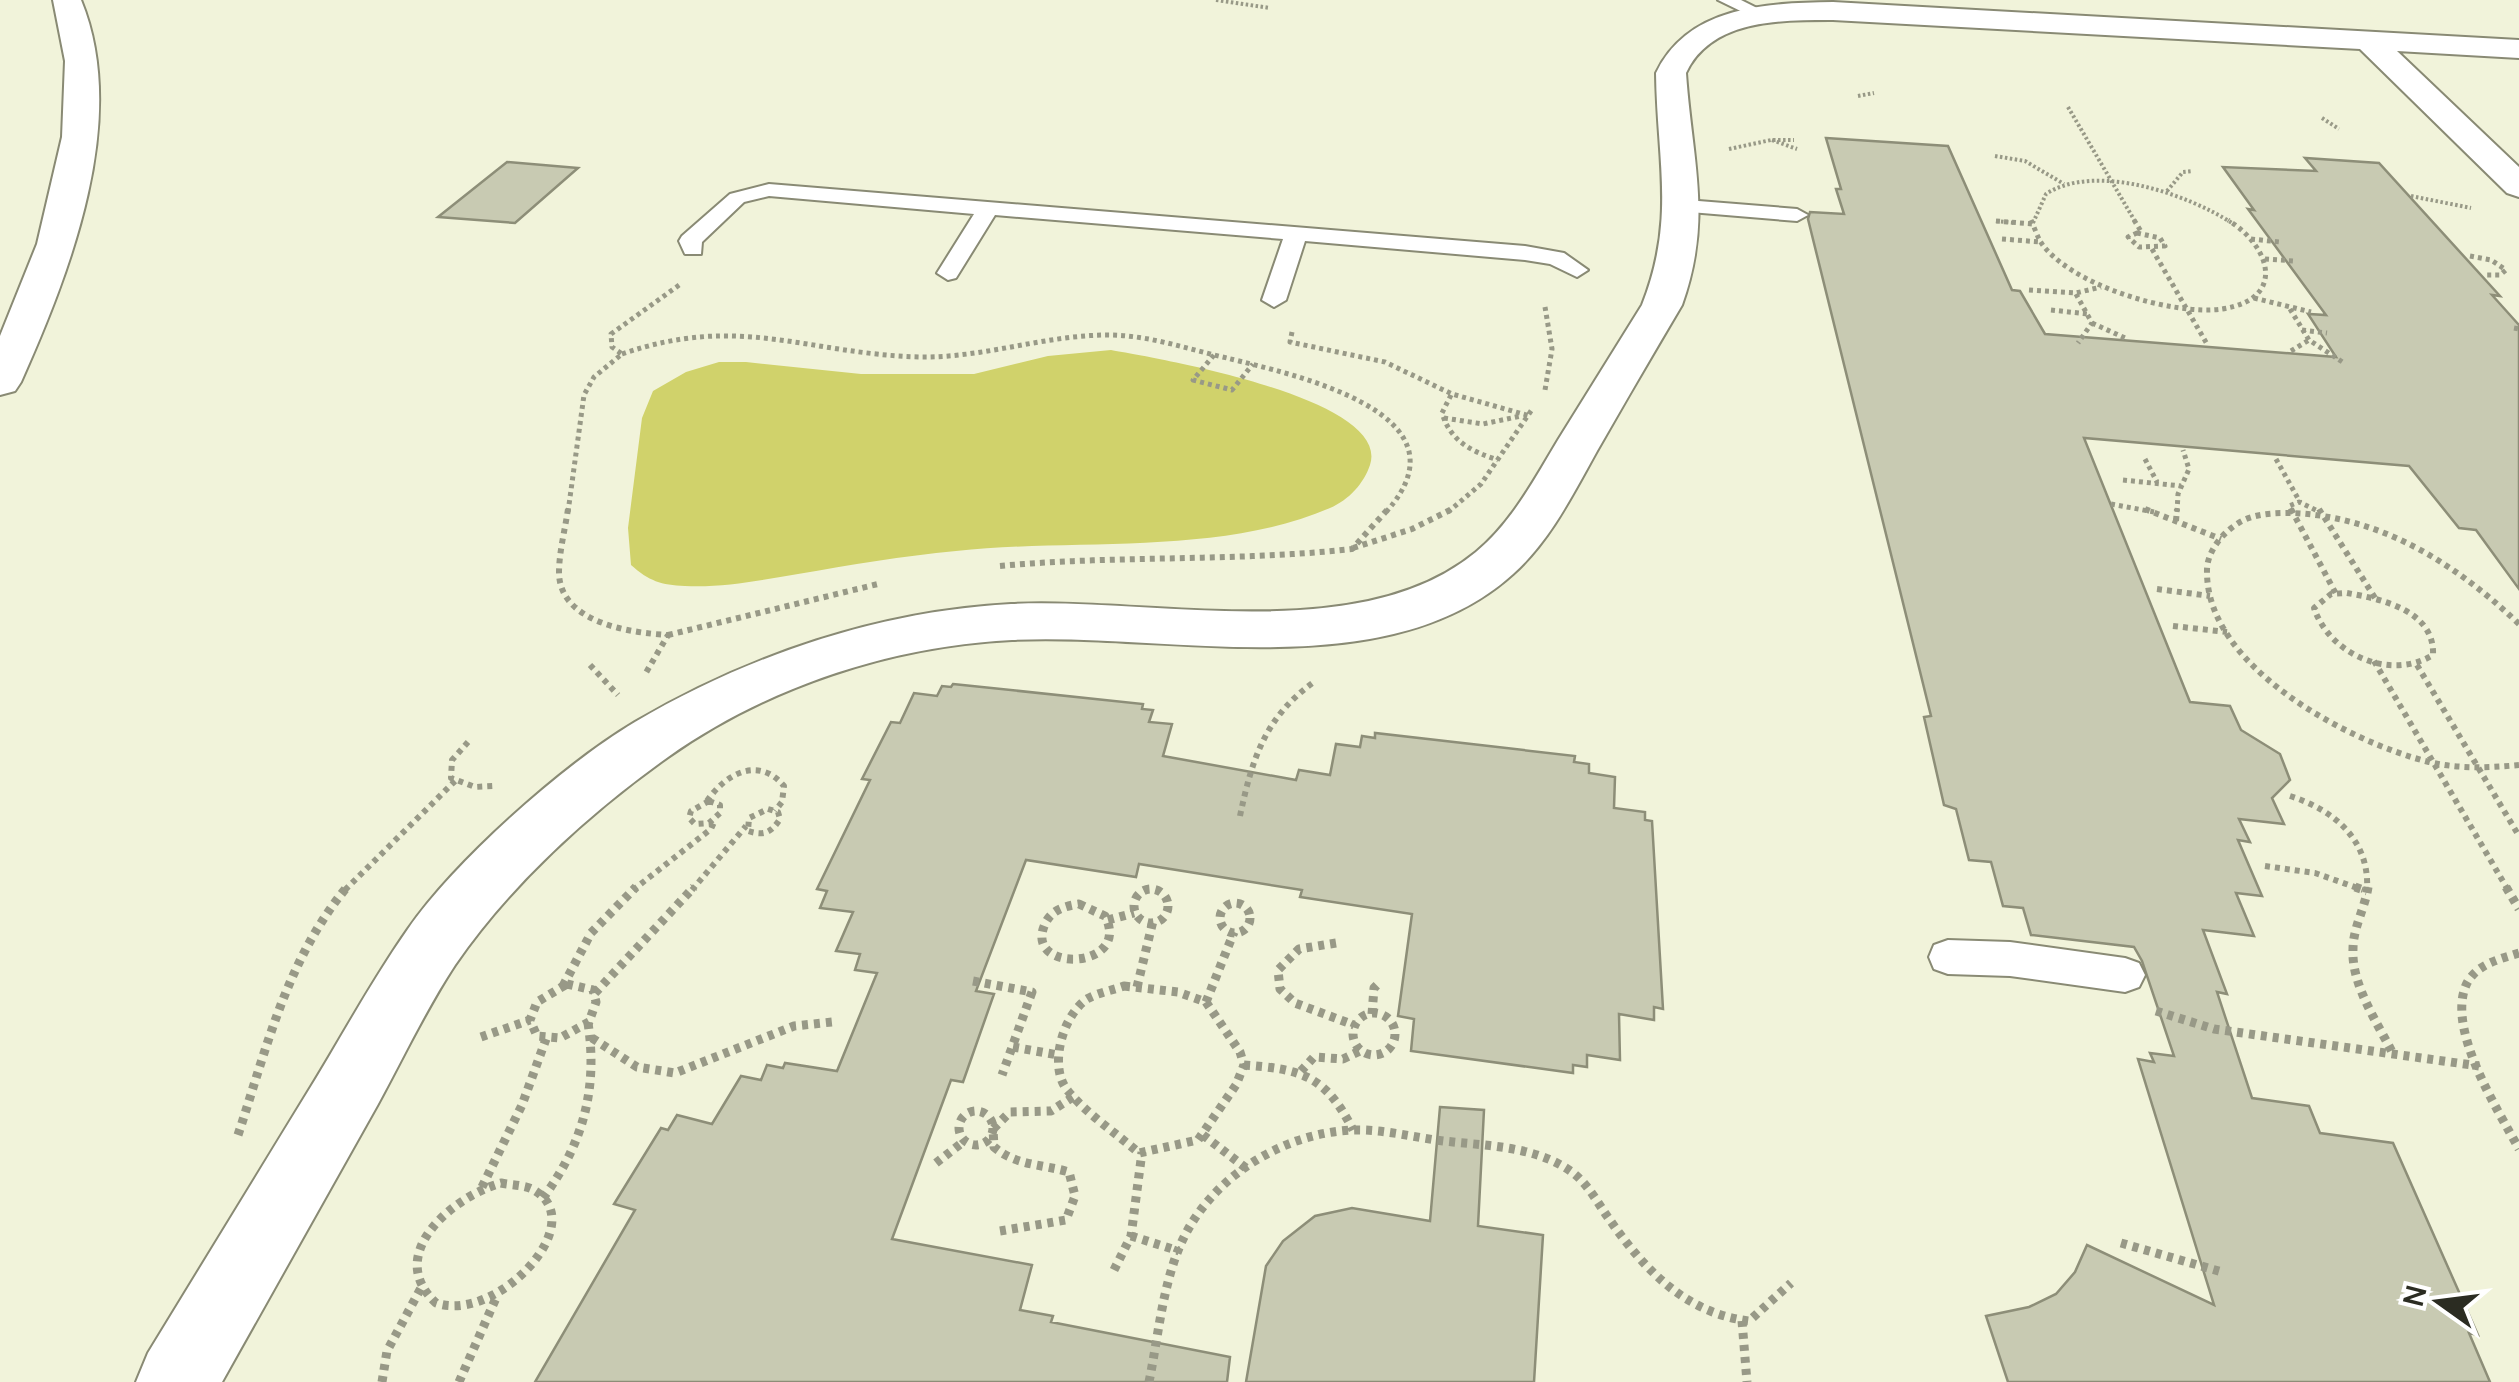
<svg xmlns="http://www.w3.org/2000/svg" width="2519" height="1382" viewBox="0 0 2519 1382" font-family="Manrope,sans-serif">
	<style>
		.water { fill: #d0d26b }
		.building { fill: #c8cab2; stroke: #8d8e78; stroke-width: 2.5 }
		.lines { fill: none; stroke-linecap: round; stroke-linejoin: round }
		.lane-casing { stroke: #898a74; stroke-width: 4 }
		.street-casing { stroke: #898a74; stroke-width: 4 }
		.highway-casing { stroke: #898a74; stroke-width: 4 }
		.path-far3 { stroke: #989987; stroke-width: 4; stroke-dasharray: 2.5 2.5; stroke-linecap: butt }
		.path-far2 { stroke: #989987; stroke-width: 5; stroke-dasharray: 4 4; stroke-linecap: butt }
		.path-far1 { stroke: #989987; stroke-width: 6; stroke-dasharray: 5 5; stroke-linecap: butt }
		.path { stroke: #989987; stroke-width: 9; stroke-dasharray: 6 6; stroke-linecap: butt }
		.lane { fill: #fff; fill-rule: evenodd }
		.street { fill: #fff; fill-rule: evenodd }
		.highway { fill: #fff; fill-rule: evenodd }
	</style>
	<rect width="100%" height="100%" fill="#f1f3da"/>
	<path class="water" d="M 1111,350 C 1156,358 1392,398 1370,465 C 1364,483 1349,500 1330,508 C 1219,556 1075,538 956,551 C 903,556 850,565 798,574 C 762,580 722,588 685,586 C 661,585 649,581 631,565 L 628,528 L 642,418 L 653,391 L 686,372 L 719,362 L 746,362 L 861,374 L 974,374 L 1048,356 Z"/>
	<g class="building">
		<path d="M 1826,138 L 1948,146 L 2012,290 L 2020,291 L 2045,334 L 2336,357 L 2308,314 L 2326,315 L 2248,209 L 2254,210 L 2223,167 L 2316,171 L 2305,158 L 2379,163 L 2500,296 L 2492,295 L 2519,325 L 2519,589 L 2476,530 L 2459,528 L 2409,466 L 2084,438 L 2190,702 L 2230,706 L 2241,730 L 2280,754 L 2290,780 L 2272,798 L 2284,824 L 2239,819 L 2250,842 L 2238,840 L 2262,896 L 2236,893 L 2254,936 L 2203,930 L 2227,994 L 2217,992 L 2252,1098 L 2309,1106 L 2320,1133 L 2393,1143 L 2478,1335 L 2469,1333 L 2490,1382 L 2008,1382 L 1986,1316 L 2029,1307 L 2056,1294 L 2075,1272 L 2087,1245 L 2214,1305 L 2138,1059 L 2154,1062 L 2150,1053 L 2174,1056 L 2142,961 L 2134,947 L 2031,935 L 2023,908 L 2003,906 L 1991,862 L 1969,860 L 1956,809 L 1944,805 L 1924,717 L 1931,716 L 1808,219 L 1810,212 L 1844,214 L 1836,189 L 1841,189 Z"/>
		<path d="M 507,162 L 578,168 L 515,223 L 438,217 Z"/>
		<path d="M 953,684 L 1143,704 L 1142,709 L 1153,710 L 1149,722 L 1172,724 L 1163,756 L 1296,780 L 1299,770 L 1330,775 L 1336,744 L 1360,747 L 1362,736 L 1375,738 L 1375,733 L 1575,756 L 1574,762 L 1589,764 L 1589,773 L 1615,777 L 1614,808 L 1645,812 L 1645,820 L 1652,821 L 1663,1009 L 1654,1007 L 1654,1020 L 1619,1014 L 1620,1060 L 1587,1055 L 1587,1067 L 1573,1065 L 1573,1073 L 1411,1051 L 1414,1019 L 1398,1016 L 1412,914 L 1300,897 L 1302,890 L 1139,864 L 1136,877 L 1026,860 L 976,991 L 994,994 L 963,1082 L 951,1080 L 892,1239 L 1032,1265 L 1020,1310 L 1053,1316 L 1051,1322 L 1230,1357 L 1227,1382 L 535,1382 L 635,1210 L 614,1204 L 661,1128 L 668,1130 L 677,1115 L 712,1124 L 741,1076 L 761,1080 L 767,1065 L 783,1068 L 785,1063 L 837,1071 L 877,973 L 855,970 L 860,954 L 836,951 L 853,912 L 820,908 L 827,891 L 817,889 L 870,780 L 862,779 L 891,722 L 900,723 L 914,693 L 937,696 L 942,686 L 951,687 Z"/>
		<path d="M 1440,1107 L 1484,1110 L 1478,1226 L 1543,1235 L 1534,1382 L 1246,1382 L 1266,1266 L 1283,1241 L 1315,1216 L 1352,1208 L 1430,1221 Z"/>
	</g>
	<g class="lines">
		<defs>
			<g id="lane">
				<path d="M 1718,0 L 1741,0 L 1771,15 L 1757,19 Z"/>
				<path d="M 769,184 L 1525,246 L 1564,253 L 1588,270 L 1577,277 L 1550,264 L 1525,260 L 1305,241 L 1286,300 L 1274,307 L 1262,300 L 1283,239 L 995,215 L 956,278 L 948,280 L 937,273 L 974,214 L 769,196 L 744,202 L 702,242 L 701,254 L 685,254 L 679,241 L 682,236 L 730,194 Z"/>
				<path d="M 1686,200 L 1797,209 L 1808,215 L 1797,221 L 1678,211 L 1675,206 L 1678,201 Z"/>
				<path d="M 1948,940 L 2010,942 L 2125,958 L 2139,963 L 2145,975 L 2139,987 L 2125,992 L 2010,976 L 1948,974 L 1934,969 L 1929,957 L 1934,945 Z"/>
			</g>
			<path id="street" d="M 1833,2 L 2519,40 L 2519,58 L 2397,51 L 2519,167 L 2519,197 L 2507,193 L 2360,49 L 1833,20 C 1781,20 1711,19 1686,73 C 1692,161 1713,218 1682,305 C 1653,354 1625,402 1597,451 C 1573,494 1550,541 1513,574 C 1386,689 1167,632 1012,640 C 891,646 767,687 668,757 C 589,813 510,885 455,965 C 426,1009 403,1058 378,1104 C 326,1197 274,1289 222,1382 L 136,1382 L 148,1353 C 200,1268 252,1183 304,1098 C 339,1042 370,983 408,929 C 456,860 563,765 635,722 C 749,655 879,611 1011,604 C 1153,597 1360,648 1476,552 C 1512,522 1534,480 1558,440 C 1586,395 1614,350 1642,305 C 1676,219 1657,161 1656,73 C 1688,6 1766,3 1833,2 Z"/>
			<path id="highway" d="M 53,0 L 81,0 C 130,119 70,272 21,382 L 15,391 L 0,395 L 0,336 L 37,244 L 62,137 L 65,61 Z"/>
		</defs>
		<use href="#lane" class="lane-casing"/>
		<use href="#street" class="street-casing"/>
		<use href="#highway" class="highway-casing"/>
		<g class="path-far3">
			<path d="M 1216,0 L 1270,8"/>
			<path d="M 1858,96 L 1874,93"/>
			<path d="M 2068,107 L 2136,223"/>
			<path d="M 2322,118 L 2339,129"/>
			<path d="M 1772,140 L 1797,149"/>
			<path d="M 1729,149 L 1771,140 L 1794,140"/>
			<path d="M 1995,156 L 2025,161 L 2064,184"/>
			<path d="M 2167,191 L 2183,172 L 2193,171"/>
			<path d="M 2411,196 L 2471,208"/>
			<path d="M 1996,221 L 2015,223"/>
			<path d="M 2033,223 L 2046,194 C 2095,162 2187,194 2232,223"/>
		</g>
		<g class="path-far2">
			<path d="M 2031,220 C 2034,227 2037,235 2040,241 C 2068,285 2173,316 2222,309 C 2287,299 2271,247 2228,220"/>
			<path d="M 2134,220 L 2142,233"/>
			<path d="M 1996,221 L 2033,224"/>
			<path d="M 2137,233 L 2160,238 L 2165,246 L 2139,247 L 2128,237 Z"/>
			<path d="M 2002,239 L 2041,242"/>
			<path d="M 2251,239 L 2280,242"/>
			<path d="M 2152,249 L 2207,344"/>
			<path d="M 2470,256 L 2491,260 L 2506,270 L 2500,275 L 2486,275"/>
			<path d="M 2265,259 L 2294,261"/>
			<path d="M 2029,290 L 2076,293 L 2101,287"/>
			<path d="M 2076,294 L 2092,323 L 2078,343"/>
			<path d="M 2254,298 L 2311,312"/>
			<path d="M 1545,307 L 1552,349 L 1545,390"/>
			<path d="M 2290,309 L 2309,340 L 2344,363"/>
			<path d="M 2051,310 L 2088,314"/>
			<path d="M 2092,323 L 2125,338"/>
			<path d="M 2514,328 L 2519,329"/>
			<path d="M 2302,330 L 2327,333"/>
			<path d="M 1292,332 L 1290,342 L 1385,362 L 1452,394 L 1530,416"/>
			<path d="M 2291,351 L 2309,340"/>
			<path d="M 622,354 C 740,313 806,354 920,357 C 984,358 1045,335 1108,335 C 1149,335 1187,349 1227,358 C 1290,374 1476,412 1386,512"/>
			<path d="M 1214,355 L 1193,380 L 1232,390 L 1253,364"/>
			<path d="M 1451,395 L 1442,413 C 1451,442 1471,451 1498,460"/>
			<path d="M 1444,418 L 1483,424 L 1521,416"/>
			<path d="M 2145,459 L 2157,482"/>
			<path d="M 2276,459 L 2300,502"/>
			<path d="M 2123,480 L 2181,486"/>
			<path d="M 2111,504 L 2154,512"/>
			<path d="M 568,512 L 584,395 L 594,377 L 622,354 L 612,347 L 611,334 L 682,283"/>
			<path d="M 1448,512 L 1481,484 L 1533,408"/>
			<path d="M 2177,512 L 2178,494 L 2189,469 L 2183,450"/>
			<path d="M 2292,512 L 2289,506 L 2299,502 L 2320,512"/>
		</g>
		<g class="path-far1">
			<path d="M 568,509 C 565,530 559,552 559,573 C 560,623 631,633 668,635 L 644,676"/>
			<path d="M 2145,509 L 2221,539"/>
			<path d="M 2291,509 L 2336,594"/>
			<path d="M 2319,509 L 2375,598"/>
			<path d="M 2176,521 L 2177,509"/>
			<path d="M 1353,548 L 1412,529 L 1452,509"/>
			<path d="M 1000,566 C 1117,555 1235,562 1352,549 L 1388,509"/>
			<path d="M 2157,589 L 2210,596"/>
			<path d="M 2347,593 C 2382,599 2435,611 2433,655 C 2390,681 2330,655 2314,608 L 2331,594 Z"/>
			<path d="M 2519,624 C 2456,564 2382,517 2293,513 C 2273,513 2251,513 2234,526 C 2221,535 2207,553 2207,570 C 2205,667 2349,742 2429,762 C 2459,769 2488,768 2519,765"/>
			<path d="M 2173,626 L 2227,632"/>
			<path d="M 668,635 L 878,584"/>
			<path d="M 2374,661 L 2508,890"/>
			<path d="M 590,665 L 618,695"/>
			<path d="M 2417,665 L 2519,836"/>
			<path d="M 468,742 L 452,760 L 451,778 L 475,787 L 493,786"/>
			<path d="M 2290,796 C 2334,810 2370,840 2367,890"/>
			<path d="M 707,801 C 726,773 759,756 784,786 L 782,802 L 775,811"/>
			<path d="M 709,801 L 720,805 L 720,813 L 709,823 L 695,824 L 689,818 L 691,811 Z"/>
			<path d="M 768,809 L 778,812 L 780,819 C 771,833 764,836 748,831 L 749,818 Z"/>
			<path d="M 1240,816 C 1252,759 1265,717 1314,682"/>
			<path d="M 2265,866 L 2315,873 L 2363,890"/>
			<path d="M 345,890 L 455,781"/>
			<path d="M 633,890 L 711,829 L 715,820"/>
			<path d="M 692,890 L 746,826"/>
		</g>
		<g class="path">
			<path d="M 2355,887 L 2367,891"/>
			<path d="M 2368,887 C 2365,908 2353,928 2353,949 C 2351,984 2377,1022 2392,1052"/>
			<path d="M 2506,887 L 2519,909"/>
			<circle cx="1151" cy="906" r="17"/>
			<circle cx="1235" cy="918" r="15"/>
			<path d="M 1079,904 L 1105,916 C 1133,970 1022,974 1045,924 C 1051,910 1065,906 1079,904 Z"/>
			<path d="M 1108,920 L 1134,913"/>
			<path d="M 1336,943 L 1299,949 L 1278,970 L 1280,989 L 1295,1003 L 1354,1025"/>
			<path d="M 2519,953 C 2500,959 2477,964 2467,983 C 2445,1028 2498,1110 2519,1149"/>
			<path d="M 973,981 L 1032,992 L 1002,1075"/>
			<path d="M 567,984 L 593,990 L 596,1002 L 589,1022 L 560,1038 L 537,1036 L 530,1020 L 537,1002 Z"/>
			<path d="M 563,986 L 591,933 L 636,887"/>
			<path d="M 1124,986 L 1178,992 L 1206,1002 L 1240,1052 L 1244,1065 L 1236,1085 L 1198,1140 L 1139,1153 C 1116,1133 1087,1114 1068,1091 C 1048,1068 1062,1016 1087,999 C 1097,993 1113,990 1124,986 Z"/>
			<path d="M 1137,987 L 1153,921"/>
			<path d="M 595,993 L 694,887"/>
			<path d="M 1206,1002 L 1234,932"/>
			<path d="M 2156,1011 L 2214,1029 L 2479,1066"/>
			<circle cx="1374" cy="1034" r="21"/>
			<path d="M 1372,1014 L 1374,988 L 1381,981"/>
			<path d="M 481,1037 L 530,1020"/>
			<path d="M 592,1038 L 637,1067 L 675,1073 L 794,1026 L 832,1022"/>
			<path d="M 1013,1047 L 1058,1055"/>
			<path d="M 1244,1065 C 1302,1069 1326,1076 1353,1130"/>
			<path d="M 1301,1071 L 1314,1057 L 1343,1059 L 1362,1050"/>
			<circle cx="976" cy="1128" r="17"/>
			<path d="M 238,1135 C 267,1047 287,959 347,887"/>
			<path d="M 1203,1135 L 1246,1168"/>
			<path d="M 936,1163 L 963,1142"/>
			<path d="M 501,1183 C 510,1185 524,1185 532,1189 C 594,1221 497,1324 436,1303 C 383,1254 454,1196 501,1183 Z"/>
			<path d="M 482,1187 L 522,1105 L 546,1039"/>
			<path d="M 543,1198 C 583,1144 598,1089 588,1023"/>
			<path d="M 1000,1231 L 1066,1220 L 1075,1196 L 1069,1172 C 1042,1164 1016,1166 994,1147 L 993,1129 L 1010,1112 L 1051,1111 L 1073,1097"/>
			<path d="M 1131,1236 L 1179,1251"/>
			<path d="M 2121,1243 L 2222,1272"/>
			<path d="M 1114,1270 L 1131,1236 L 1142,1152"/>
			<path d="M 1742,1321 L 1747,1382"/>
			<path d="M 382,1382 L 387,1351 L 421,1288"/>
			<path d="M 459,1382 L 496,1298"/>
			<path d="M 1149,1382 C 1158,1338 1162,1290 1179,1248 C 1207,1180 1280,1133 1353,1130 C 1380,1129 1408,1136 1436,1140 C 1480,1146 1530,1144 1569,1170 C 1586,1181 1596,1200 1607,1216 C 1643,1268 1684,1313 1749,1321 L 1791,1283"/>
		</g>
		<use href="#lane" class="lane"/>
		<use href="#street" class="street"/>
		<use href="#highway" class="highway"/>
	</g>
	<g transform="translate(2439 1302) rotate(284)" stroke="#ffffff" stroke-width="8" paint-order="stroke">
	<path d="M0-8L18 38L0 25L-18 38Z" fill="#2b2c22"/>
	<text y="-15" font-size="28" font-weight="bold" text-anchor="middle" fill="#2b2c22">N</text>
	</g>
</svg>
